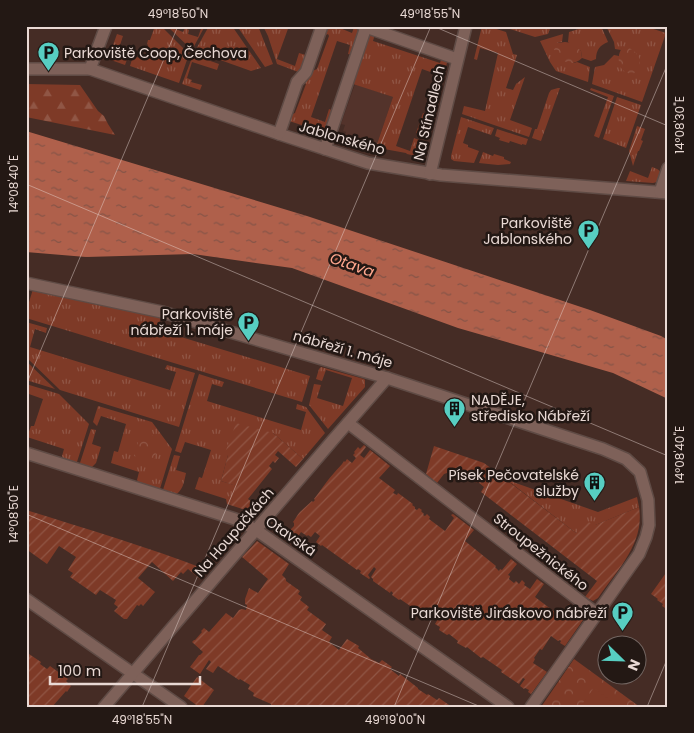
<svg xmlns="http://www.w3.org/2000/svg" width="694" height="733" viewBox="0 0 694 733" font-family="Poppins,sans-serif">
	<style>
		.built { fill: #53332b }
		.grass { fill: url(#grass-tufts) }
		.forest { fill: url(#forest-firs) }
		.park { fill: url(#park-crowns) }
		.garden { fill: url(#garden-furrows) }
		.pitch { fill: #7e3a27 }
		.water { fill: url(#water-ripples) }
		.lines { fill: none; stroke-linecap: round; stroke-linejoin: round }
		.street-casing { stroke: #5f4b45; stroke-width: 14 }
		.street { stroke: #7e6159; stroke-width: 11 }
		.ticks { fill: none; stroke: #e9d9d4; stroke-width: 1; stroke-opacity: 0.45 }
		.labels { text-anchor: middle; stroke-width: 5; stroke-linejoin: round; paint-order: stroke }
		.poi-label { font-size: 14px; fill: #e9d9d4; stroke: #231814; text-anchor: end }
		.street-label { font-size: 14px; fill: #e9d9d4; stroke: #231814 }
		.water-label { font-size: 15px; font-style: italic; fill: #ffa78e; stroke: #231814 }
		.neatline { fill: none; stroke: #e9d9d4; stroke-width: 2 }
		.ticks-label { font-size: 12px; text-anchor: middle; fill: #e9d9d4 }
	</style>
	<defs>
		<pattern id="grass-tufts" width="24" height="20" patternUnits="userSpaceOnUse" patternTransform="scale(1.25)"><rect width="24" height="20" fill="#7e3a27"/><path d="M3 7l-1-3M5 7V3M7 7l1-3M15 17l-1-3M17 17v-4M19 17l1-3" fill="none" stroke="#905645"/></pattern>
		<pattern id="forest-firs" width="22" height="20" patternUnits="userSpaceOnUse" patternTransform="scale(1.25)"><rect width="22" height="20" fill="#7e3a27"/><path d="M5 1l3.5 6h-7zM16 11l3.5 6h-7z" fill="#905645"/></pattern>
		<pattern id="park-crowns" width="20" height="18" patternUnits="userSpaceOnUse" patternTransform="scale(1.25)"><rect width="20" height="18" fill="#7e3a27"/><path d="M2 6a3 3 0 1 1 6 0M12 15a3 3 0 1 1 6 0" fill="none" stroke="#905645"/></pattern>
		<pattern id="garden-furrows" width="10" height="10" patternUnits="userSpaceOnUse" patternTransform="scale(1.25)"><rect width="10" height="10" fill="#7e3a27"/><path d="M-1 1l2-2M0 10L10 0M9 11l2-2" fill="none" stroke="#905645"/></pattern>
		<pattern id="water-ripples" width="26" height="14" patternUnits="userSpaceOnUse" patternTransform="scale(1.25)"><rect width="26" height="14" fill="#af604b"/><path d="M2 4q2-2 4 0t4 0M15 11q2-2 4 0t4 0" fill="none" stroke="#855447"/></pattern>
	</defs>
	<rect width="100%" height="100%" fill="#452c25"/>
	<path class="built" d="M 355,84 L 393,97 L 375,150 L 349,141 L 348,143 L 343,141 L 346,132 L 343,131 L 345,125 L 341,124 Z"/>
	<g class="grass">
		<path d="M 155,26 L 161,26 L 189,54 L 179,83 L 130,66 L 133,56 L 144,59 L 148,45 L 147,44 L 148,40 L 150,40 Z"/>
		<path d="M 167,26 L 173,26 L 173,28 L 183,32 L 185,28 L 189,30 L 188,34 L 198,37 L 202,26 L 205,26 L 192,50 Z"/>
		<path d="M 209,26 L 232,26 L 261,68 L 251,71 L 195,51 Z"/>
		<path d="M 237,26 L 258,26 L 273,64 L 265,67 Z"/>
		<path d="M 263,26 L 289,26 L 277,59 L 295,66 L 299,53 L 309,56 L 301,73 L 277,64 L 268,36 Z"/>
		<path d="M 325,26 L 335,26 L 352,33 L 354,27 L 355,27 L 359,32 L 353,55 L 348,54 L 350,45 L 337,41 L 311,117 L 325,122 L 329,109 L 334,111 L 326,133 L 286,120 L 288,116 L 295,113 L 306,84 L 304,82 L 310,72 L 317,69 L 329,36 L 328,34 L 323,36 Z"/>
		<path d="M 482,26 L 487,26 L 506,32 L 513,54 L 517,55 L 506,88 L 513,90 L 516,84 L 525,77 L 510,120 L 532,128 L 529,137 L 462,114 L 464,106 L 485,111 L 498,53 L 480,48 L 477,60 L 474,59 Z"/>
		<path d="M 511,26 L 551,26 L 548,34 L 535,37 L 510,29 Z"/>
		<path d="M 588,26 L 601,26 L 608,42 C 600,45 596,50 596,59 L 591,61 L 582,58 L 581,51 L 568,42 L 569,32 Z"/>
		<path d="M 606,26 L 644,26 L 666,33 L 642,102 L 592,84 L 595,67 L 604,65 L 614,55 L 619,56 L 618,59 L 622,48 L 621,50 L 615,49 L 614,42 Z"/>
		<path d="M 117,34 L 123,36 L 118,51 L 129,54 L 125,65 L 108,59 Z"/>
		<path d="M 375,34 L 373,41 L 440,63 L 442,57 L 448,59 L 441,85 L 433,83 L 436,74 L 422,69 L 396,146 L 410,151 L 414,138 L 427,143 L 424,156 L 420,157 L 407,154 L 406,153 L 384,149 L 375,150 L 393,97 L 353,84 L 366,46 L 364,42 L 368,36 Z"/>
		<path d="M 563,34 L 562,42 L 557,43 L 574,63 L 577,62 L 590,67 L 588,82 L 556,71 L 550,62 L 540,41 Z"/>
		<path d="M 193,55 L 219,64 L 217,70 L 192,62 L 187,78 L 192,80 L 191,82 L 202,85 L 200,90 L 182,84 Z"/>
		<path d="M 558,88 L 560,88 L 541,141 L 532,138 L 535,129 L 537,129 L 549,93 L 551,90 Z"/>
		<path d="M 591,88 L 614,96 L 599,138 L 594,136 L 608,97 L 590,90 Z"/>
		<path d="M 617,97 L 641,105 L 626,148 L 603,139 Z"/>
		<path d="M 423,113 L 434,117 L 428,138 L 416,133 Z"/>
		<path d="M 461,117 L 494,128 L 491,135 L 468,127 L 463,143 L 468,145 L 468,147 L 479,151 L 474,163 L 454,161 L 451,159 L 451,156 Z"/>
		<path d="M 637,126 L 645,129 L 641,140 L 643,141 L 639,151 L 638,151 L 633,166 L 629,151 Z"/>
		<path d="M 497,129 L 528,139 L 526,145 L 522,144 L 522,145 L 510,141 L 509,143 L 499,140 L 500,138 L 495,136 Z"/>
		<path d="M 483,152 L 493,156 L 494,154 L 504,157 L 504,159 L 511,162 L 510,164 L 498,165 L 479,163 Z"/>
		<path d="M 652,167 C 661,170 664,173 657,182 L 653,183 L 626,181 L 630,171 L 648,178 Z"/>
		<path d="M 33,289 L 161,316 L 158,330 L 310,376 L 302,402 L 26,318 L 26,312 Z"/>
		<path d="M 26,322 L 47,328 L 46,333 L 35,329 L 30,347 L 170,390 L 176,372 L 165,369 L 167,365 L 195,373 L 179,427 L 60,390 L 26,357 Z"/>
		<path d="M 26,361 L 55,389 L 26,380 Z"/>
		<path d="M 321,367 L 364,379 L 365,380 L 365,387 L 328,429 L 309,405 L 314,384 L 321,385 L 317,398 L 343,406 L 352,378 L 326,370 L 322,381 L 316,379 L 319,369 Z"/>
		<path d="M 199,374 L 224,382 L 222,387 L 212,384 L 207,401 L 301,430 L 306,412 L 296,409 L 297,404 L 306,407 L 325,433 L 303,459 L 273,433 L 228,455 L 221,481 L 237,486 L 230,505 L 227,504 L 226,499 L 195,489 L 199,477 L 202,478 L 211,450 L 185,442 L 181,453 L 175,451 Z"/>
		<path d="M 26,384 L 59,394 L 89,424 L 76,465 L 64,461 L 62,456 L 64,449 L 27,437 L 31,426 L 34,426 L 43,399 L 26,393 Z"/>
		<path d="M 98,406 L 152,422 L 172,449 L 159,492 L 139,483 L 137,480 L 139,472 L 111,463 L 114,451 L 118,452 L 126,424 L 101,416 L 97,426 L 93,422 Z"/>
		<path d="M 91,429 L 96,430 L 92,444 L 101,447 L 96,463 L 91,468 L 79,466 Z"/>
		<path d="M 174,455 L 180,456 L 176,470 L 186,473 C 184,482 183,492 173,496 L 162,493 Z"/>
		<path d="M 507,480 L 598,512 L 637,497 L 639,507 L 576,533 Z"/>
	</g>
	<path class="forest" d="M 26,84 L 80,85 L 98,111 L 104,116 L 108,124 L 115,135 L 26,117 Z"/>
	<g class="park">
		<path d="M 565,42 L 572,43 L 581,51 L 582,58 C 572,68 560,62 554,50 L 557,43 Z"/>
		<path d="M 627,47 C 641,54 645,64 632,75 L 624,71 L 620,67 C 618,60 618,54 622,48 Z"/>
		<path d="M 141,432 L 161,438 L 153,462 L 134,456 Z"/>
		<path d="M 574,659 L 640,707 L 541,707 Z"/>
	</g>
	<g class="garden">
		<path d="M 236,423 L 273,433 L 303,459 L 296,467 L 278,451 L 275,455 L 279,458 L 275,463 L 273,461 L 269,466 L 272,469 L 248,499 L 253,503 L 256,500 L 263,506 L 255,513 L 230,505 L 236,486 L 221,481 L 228,455 L 225,453 Z"/>
		<path d="M 364,445 L 366,447 L 360,455 L 364,458 L 370,450 L 390,466 L 379,478 L 395,490 L 393,493 L 397,495 L 398,493 L 413,504 L 412,505 L 415,507 L 415,509 L 417,510 L 419,508 L 422,510 L 421,511 L 424,514 L 423,515 L 425,516 L 427,514 L 430,517 L 429,519 L 445,531 L 454,518 L 451,515 L 453,514 L 474,530 L 465,541 L 496,566 L 495,567 L 499,571 L 500,569 L 502,570 L 511,559 L 517,564 L 508,575 L 510,576 L 509,579 L 514,583 L 516,581 L 519,584 L 522,580 L 525,583 L 524,585 L 530,589 L 537,579 L 544,584 L 535,597 L 560,616 L 569,604 L 582,615 L 583,620 L 565,646 L 560,643 L 561,641 L 560,640 L 558,641 L 551,636 L 542,650 L 540,649 L 534,658 L 535,659 L 533,663 L 547,672 L 531,694 L 528,692 L 529,690 L 525,688 L 524,689 L 520,686 L 525,679 L 523,678 L 519,684 L 501,672 L 502,670 L 483,657 L 481,658 L 467,647 L 466,648 L 457,643 L 458,641 L 449,634 L 447,635 L 439,630 L 440,627 L 435,624 L 438,619 L 428,612 L 425,616 L 400,599 L 399,600 L 392,595 L 393,593 L 391,591 L 390,593 L 373,581 L 373,579 L 371,577 L 376,569 L 374,567 L 368,575 L 370,578 L 369,579 L 360,573 L 361,571 L 358,569 L 357,570 L 322,545 L 321,546 L 316,542 L 320,536 L 315,532 L 311,537 L 308,535 L 307,536 L 301,532 L 293,544 L 281,536 L 286,530 L 288,532 L 294,526 L 294,523 L 293,522 C 296,518 297,515 300,512 C 304,508 308,505 312,501 L 313,502 L 315,500 L 314,499 C 321,490 326,482 334,473 C 337,469 342,465 344,461 L 345,462 L 347,459 L 352,463 L 356,458 L 353,455 L 355,453 L 354,452 L 358,447 L 360,449 Z"/>
		<path d="M 434,446 L 484,463 L 576,533 L 586,521 L 595,525 L 639,507 C 645,543 617,570 598,598 L 593,601 L 585,597 L 597,581 L 481,492 L 484,487 L 478,482 L 477,483 L 467,476 L 466,477 L 454,468 L 447,476 L 448,474 L 447,473 L 444,474 L 437,483 L 426,474 Z"/>
		<path d="M 26,510 C 87,529 148,547 207,570 L 200,579 L 188,569 L 183,574 L 181,572 L 173,581 L 152,562 L 138,578 L 155,592 L 143,606 L 141,604 L 139,606 L 137,605 L 127,619 L 124,619 L 114,611 L 118,607 L 114,604 L 116,600 L 100,590 L 96,595 L 70,577 L 73,573 L 68,570 L 76,557 L 59,546 L 47,564 L 26,549 Z"/>
		<path d="M 257,541 L 289,564 L 282,575 L 286,579 L 286,581 L 300,591 L 298,594 L 302,597 L 300,600 L 309,607 L 307,610 L 326,624 L 322,630 L 332,637 L 329,642 L 339,650 L 347,639 L 359,646 L 358,648 L 371,659 L 379,663 L 382,660 L 392,667 L 390,669 L 399,676 L 400,674 L 418,688 L 418,689 L 427,695 L 428,694 L 437,700 L 439,698 L 452,707 L 271,707 L 271,704 L 253,696 L 254,693 L 248,689 L 250,685 L 240,679 L 239,680 L 218,666 L 213,673 L 206,669 L 211,662 L 209,660 L 200,674 L 190,667 L 199,655 L 200,655 L 203,652 L 192,642 L 194,640 L 195,640 L 202,632 L 201,631 L 204,628 L 209,632 L 226,613 L 233,618 L 239,610 L 242,609 L 246,610 L 247,605 L 245,604 L 245,599 L 249,588 L 258,593 L 268,579 L 242,557 Z"/>
		<path d="M 668,570 L 668,610 L 662,606 L 663,604 L 657,600 L 658,599 L 651,594 Z"/>
		<path d="M 26,652 L 41,662 L 40,664 L 47,669 L 50,666 L 68,679 L 66,681 L 71,686 L 67,692 L 66,691 L 52,707 L 26,707 Z"/>
		<path d="M 197,677 L 214,690 L 202,707 L 199,707 L 184,696 Z"/>
	</g>
	<path class="pitch" d="M 594,688 L 619,707 L 580,707 Z"/>
	<path class="water" d="M 26,131 L 307,216 L 590,310 L 661,336 L 668,340 L 668,399 L 613,373 L 458,328 L 292,268 L 193,254 L 86,257 L 26,252 Z"/>
	<g class="lines">
		<defs>
			<g id="street">
				<path d="M 363,26 L 457,59"/>
				<path d="M 26,69 L 90,69 L 279,134 L 368,163 L 441,175 L 668,193"/>
				<path d="M 90,69 L 106,26"/>
				<path d="M 279,134 L 297,82 L 306,72 L 322,26"/>
				<path d="M 325,149 L 366,27"/>
				<path d="M 430,174 L 466,26"/>
				<path d="M 660,192 L 668,168"/>
				<path d="M 26,283 L 162,312 L 387,378 L 603,449 L 626,459 L 640,472 L 648,500 L 649,525 L 646,537 L 639,554 L 531,707"/>
				<path d="M 348,423 L 597,614"/>
				<path d="M 26,453 L 235,519 L 256,530 L 508,707"/>
				<path d="M 26,599 L 181,707"/>
				<path d="M 104,707 L 332,441 L 387,378"/>
			</g>
		</defs>
		<use href="#street" class="street-casing"/>
		<use href="#street" class="street"/>
	</g>
	<path class="ticks" d="M 433,26 L 668,126M 26,184 L 668,456M 26,385 L 178,26M 26,514 L 481,707M 142,707 L 431,26M 394,707 L 668,63M 647,707 L 668,657"/>
	<defs>
		<symbol id="parking-pin" viewBox="-11 -11 22 30"><path d="M0 17L-7.5 6A9.5 9.5 0 1 1 7.5 6Z" fill="#57cec2" stroke="#231814"/><path d="M-3.5-5.5H1a3.5 3.5 0 0 1 0 7H-1V5.5H-3.5ZM-1-3.4V-.6H.8a1.4 1.4 0 0 0 0-2.8Z" fill="#111"/></symbol>
		<symbol id="building-pin" viewBox="-11 -11 22 30"><path d="M0 17L-7.5 6A9.5 9.5 0 1 1 7.5 6Z" fill="#57cec2" stroke="#231814"/><path d="M-4-6H4V6H1V3H-1V6H-4ZM-2.5-4.3h1.7v1.8h-1.7ZM.8-4.3h1.7v1.8H.8ZM-2.5-1h1.7V.8h-1.7ZM.8-1h1.7V.8H.8Z" fill="#111"/></symbol>
	</defs>
	<g fill-rule="evenodd">
		<use href="#parking-pin" x="36" y="40" width="25" height="34"/>
		<use href="#parking-pin" x="576" y="218" width="25" height="34"/>
		<use href="#parking-pin" x="236" y="310" width="25" height="34"/>
		<use href="#building-pin" x="442" y="396" width="25" height="34"/>
		<use href="#building-pin" x="582" y="470" width="25" height="34"/>
		<use href="#parking-pin" x="610" y="600" width="25" height="34"/>
	</g>
	<g class="labels">
		<g class="poi-label">
			<text x="64" y="58" text-anchor="start">Parkoviště Coop, Čechova</text>
			<text x="572" y="228">Parkoviště<tspan x="572" dy="16">Jablonského</tspan></text>
			<text x="233" y="319">Parkoviště<tspan x="233" dy="16">nábřeží 1. máje</tspan></text>
			<text x="471" y="405" text-anchor="start">NADĚJE,<tspan x="471" dy="16">středisko Nábřeží</tspan></text>
			<text x="579" y="480">Písek Pečovatelské<tspan x="579" dy="16">služby</tspan></text>
			<text x="607" y="618">Parkoviště Jiráskovo nábřeží</text>
		</g>
		<g class="street-label">
			<text transform="translate(429 113) rotate(-77)" y="5">Na Stínadlech</text>
			<text transform="translate(342 138) rotate(16)" y="5">Jablonského</text>
			<text transform="translate(343 349) rotate(16)" y="5">nábřeží 1. máje</text>
			<text transform="translate(234 532) rotate(-49)" y="5">Na Houpačkách</text>
			<text transform="translate(291 536) rotate(35)" y="5">Otavská</text>
			<text transform="translate(541 552) rotate(38)" y="5">Stroupežnického</text>
		</g>
		<g class="water-label">
			<text transform="translate(352 265) rotate(19)" y="5">Otava</text>
		</g>
	</g>
	<rect width="694" height="733" fill="none" stroke="#231814" stroke-width="55"/>
	<g transform="translate(622 660) rotate(113)"><circle r="24" fill="#231814" stroke="#726561"/>
	<path d="M0-4L9 19L0 12L-9 19Z" fill="#57cec2"/>
	<text y="-8" font-size="14" font-weight="bold" text-anchor="middle" fill="#e9d9d4">N</text>
	</g>
	<path d="M50 676v8h150v-8" fill="none" stroke="#e9d9d4" stroke-width="2.5"/>
	<text x="58" y="676" font-size="15" fill="#e9d9d4" stroke="#231814" stroke-width="4" paint-order="stroke">100 m</text>
	<rect x="28" y="28" width="638" height="678" class="neatline"/>
	<g class="ticks-label">
		<text x="178" y="18">49°18'50"N</text>
		<text x="430" y="18">49°18'55"N</text>
		<text transform="translate(680 125) rotate(-90)" y="4">14°08'30"E</text>
		<text transform="translate(14 184) rotate(-90)" y="4">14°08'40"E</text>
		<text transform="translate(680 455) rotate(-90)" y="4">14°08'40"E</text>
		<text transform="translate(14 514) rotate(-90)" y="4">14°08'50"E</text>
		<text x="142" y="724">49°18'55"N</text>
		<text x="395" y="724">49°19'00"N</text>
	</g>
</svg>
